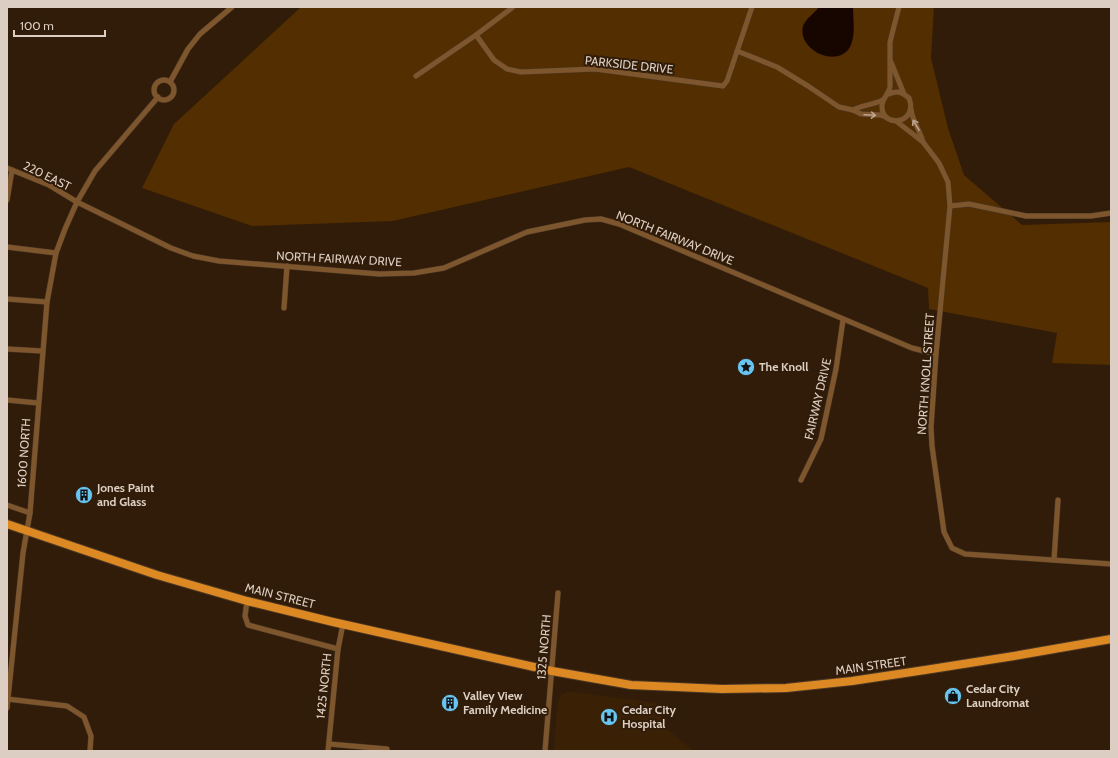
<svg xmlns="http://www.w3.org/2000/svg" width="1118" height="758" viewBox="0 0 1118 758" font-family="Cabin,sans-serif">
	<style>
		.built { fill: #3a2106 }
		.green { fill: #522e01 }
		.water { fill: #170600 }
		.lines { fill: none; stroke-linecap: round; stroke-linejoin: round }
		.minor-casing { stroke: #4c3826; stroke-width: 6 }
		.primary-casing { stroke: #4c3826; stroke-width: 10 }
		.minor { stroke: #7e562d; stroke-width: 5 }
		.primary { stroke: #dd8923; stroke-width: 8 }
		.oneway { stroke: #bba48e }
		.labels { text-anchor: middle; stroke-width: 4; stroke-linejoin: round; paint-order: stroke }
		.street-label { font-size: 12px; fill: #dccec2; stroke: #301c08 }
		.poi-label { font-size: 12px; font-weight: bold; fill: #dccec2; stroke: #301c08; text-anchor: start }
	</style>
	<rect width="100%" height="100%" fill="#301c08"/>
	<path class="built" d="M 568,691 L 656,703 L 665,728 L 694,751 L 554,751 L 557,705 L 561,695 Z"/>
	<path class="green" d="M 301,7 L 934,7 L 931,58 L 948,128 L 964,175 L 1022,225 L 1111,222 L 1111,365 L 1052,363 L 1057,333 L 929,309 L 928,288 L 629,167 L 393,221 L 252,226 L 142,188 L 174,124 Z"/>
	<path class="water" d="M 819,7 L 853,7 C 853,19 856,36 850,47 C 837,69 797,50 803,26 C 806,18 814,14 819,7 Z"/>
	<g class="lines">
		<defs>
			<g id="minor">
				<path d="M 476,35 L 494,60 L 507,69 L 521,72 L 595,69 L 723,86 L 727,81 L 752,7"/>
				<path d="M 737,51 L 777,67 L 808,86 L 839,107 L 853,110 L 861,114 L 880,115 L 886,117"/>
				<path d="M 891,62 L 904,94"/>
				<path d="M 416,76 L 476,35 L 513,7"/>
				<circle cx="164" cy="90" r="10"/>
				<path d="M 170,82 L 188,49 L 200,34 L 232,7"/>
				<path d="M 889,94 C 897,90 902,92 909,98 C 919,124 881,129 882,106 C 882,98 888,96 890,87 L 890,42 L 899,7"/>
				<path d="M 911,109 C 912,121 920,130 923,142"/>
				<path d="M 853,110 C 862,105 873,105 883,100"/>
				<path d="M 896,121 L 923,142 L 939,163 L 948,182 L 950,206 L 936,354 L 931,427 L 932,446 L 944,532 L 952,548 L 965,554 L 1111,564"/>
				<path d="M 7,168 L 49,185 L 77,202 L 171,248 L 193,256 L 219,261 L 379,274 L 414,273 L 444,268 L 527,232 L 585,220 L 601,219 L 619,224 L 912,348 L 936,354"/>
				<path d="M 7,200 L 12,170"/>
				<path d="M 950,206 L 969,204 L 1026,216 L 1091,216 L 1111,213"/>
				<path d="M 7,247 L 56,253"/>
				<path d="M 7,299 L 47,302"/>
				<path d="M 284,308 L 287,266"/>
				<path d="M 7,349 L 42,351"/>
				<path d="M 7,400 L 38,403"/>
				<path d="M 801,480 L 821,439 L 836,369 L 843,320"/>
				<path d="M 7,505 L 30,513"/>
				<path d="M 1054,560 L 1058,500"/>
				<path d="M 247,601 L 245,616 L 248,625 L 338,649"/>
				<path d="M 7,699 L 67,706 L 84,717 L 91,736 L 90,751"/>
				<path d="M 7,708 L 23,553 L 30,513 L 47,302 L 56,253 L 65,229 L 77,202 L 95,171 L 158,97"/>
				<path d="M 329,744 L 387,749 L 387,751"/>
				<path d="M 328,751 L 338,649 L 343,624"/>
				<path d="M 545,751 L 558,593"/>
			</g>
			<path id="primary" d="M 7,524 L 157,575 L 247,601 L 333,622 L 552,671 L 631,685 L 722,689 L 786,688 L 852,681 L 925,670 L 1014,656 L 1111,639"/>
		</defs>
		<use href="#minor" class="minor-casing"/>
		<use href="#primary" class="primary-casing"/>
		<use href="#minor" class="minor"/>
		<use href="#primary" class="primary"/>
	</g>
	<defs><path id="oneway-shaft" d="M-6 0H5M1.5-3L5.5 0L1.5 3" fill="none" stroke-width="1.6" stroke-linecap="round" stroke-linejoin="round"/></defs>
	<g class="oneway">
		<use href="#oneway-shaft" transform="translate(870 115) rotate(3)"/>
		<use href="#oneway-shaft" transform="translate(916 125) rotate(-121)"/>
	</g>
	<defs>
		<symbol id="sight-disc" viewBox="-11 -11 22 22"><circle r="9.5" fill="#68c4f0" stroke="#301c08"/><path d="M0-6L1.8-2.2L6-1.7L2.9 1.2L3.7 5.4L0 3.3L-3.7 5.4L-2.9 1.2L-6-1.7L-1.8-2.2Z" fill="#111"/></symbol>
		<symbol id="building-disc" viewBox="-11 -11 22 22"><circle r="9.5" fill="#68c4f0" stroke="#301c08"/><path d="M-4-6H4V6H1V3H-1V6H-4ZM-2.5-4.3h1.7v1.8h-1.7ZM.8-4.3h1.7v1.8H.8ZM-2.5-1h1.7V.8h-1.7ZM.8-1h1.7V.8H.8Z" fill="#111"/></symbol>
		<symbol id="shop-disc" viewBox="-11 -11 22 22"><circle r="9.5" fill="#68c4f0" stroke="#301c08"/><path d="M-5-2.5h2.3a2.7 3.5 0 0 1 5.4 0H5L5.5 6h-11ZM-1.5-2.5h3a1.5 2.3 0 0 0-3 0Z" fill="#111"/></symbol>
		<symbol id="hospital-disc" viewBox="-11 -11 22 22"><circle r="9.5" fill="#68c4f0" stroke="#301c08"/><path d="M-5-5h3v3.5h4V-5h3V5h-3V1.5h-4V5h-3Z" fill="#111"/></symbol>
	</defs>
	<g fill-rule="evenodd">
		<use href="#sight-disc" x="736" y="357" width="20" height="20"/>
		<use href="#building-disc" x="74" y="485" width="20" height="20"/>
		<use href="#shop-disc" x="943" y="686" width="20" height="20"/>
		<use href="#building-disc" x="440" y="693" width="20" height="20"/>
		<use href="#hospital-disc" x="599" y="707" width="20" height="20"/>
	</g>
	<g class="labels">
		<g class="street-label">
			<text transform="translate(629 65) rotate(6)" y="4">PARKSIDE DRIVE</text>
			<text transform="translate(47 176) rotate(26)" y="4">220 EAST</text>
			<text transform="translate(675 238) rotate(22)" y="4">NORTH FAIRWAY DRIVE</text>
			<text transform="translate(339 259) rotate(3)" y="4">NORTH FAIRWAY DRIVE</text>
			<text transform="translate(926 374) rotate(-86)" y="4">NORTH KNOLL STREET</text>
			<text transform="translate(818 399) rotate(-77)" y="4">FAIRWAY DRIVE</text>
			<text transform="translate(24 453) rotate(-86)" y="4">1600 NORTH</text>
			<text transform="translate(280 596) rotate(14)" y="4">MAIN STREET</text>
			<text transform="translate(544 647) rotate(-85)" y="4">1325 NORTH</text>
			<text transform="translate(871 666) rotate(-8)" y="4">MAIN STREET</text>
			<text transform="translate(324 686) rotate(-84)" y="4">1425 NORTH</text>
		</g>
		<g class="poi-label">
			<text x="759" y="371">The Knoll</text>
			<text x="97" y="492">Jones Paint<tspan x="97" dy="14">and Glass</tspan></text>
			<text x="966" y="693">Cedar City<tspan x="966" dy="14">Laundromat</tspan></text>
			<text x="463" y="700">Valley View<tspan x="463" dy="14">Family Medicine</tspan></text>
			<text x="622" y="714">Cedar City<tspan x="622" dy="14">Hospital</tspan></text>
		</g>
	</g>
	<rect width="1118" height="758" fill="none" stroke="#dccec2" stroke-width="16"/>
	<path d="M14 30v6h91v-6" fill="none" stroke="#dccec2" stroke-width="2"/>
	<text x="20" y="30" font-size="12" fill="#dccec2" stroke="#301c08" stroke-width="3" paint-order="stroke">100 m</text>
</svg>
